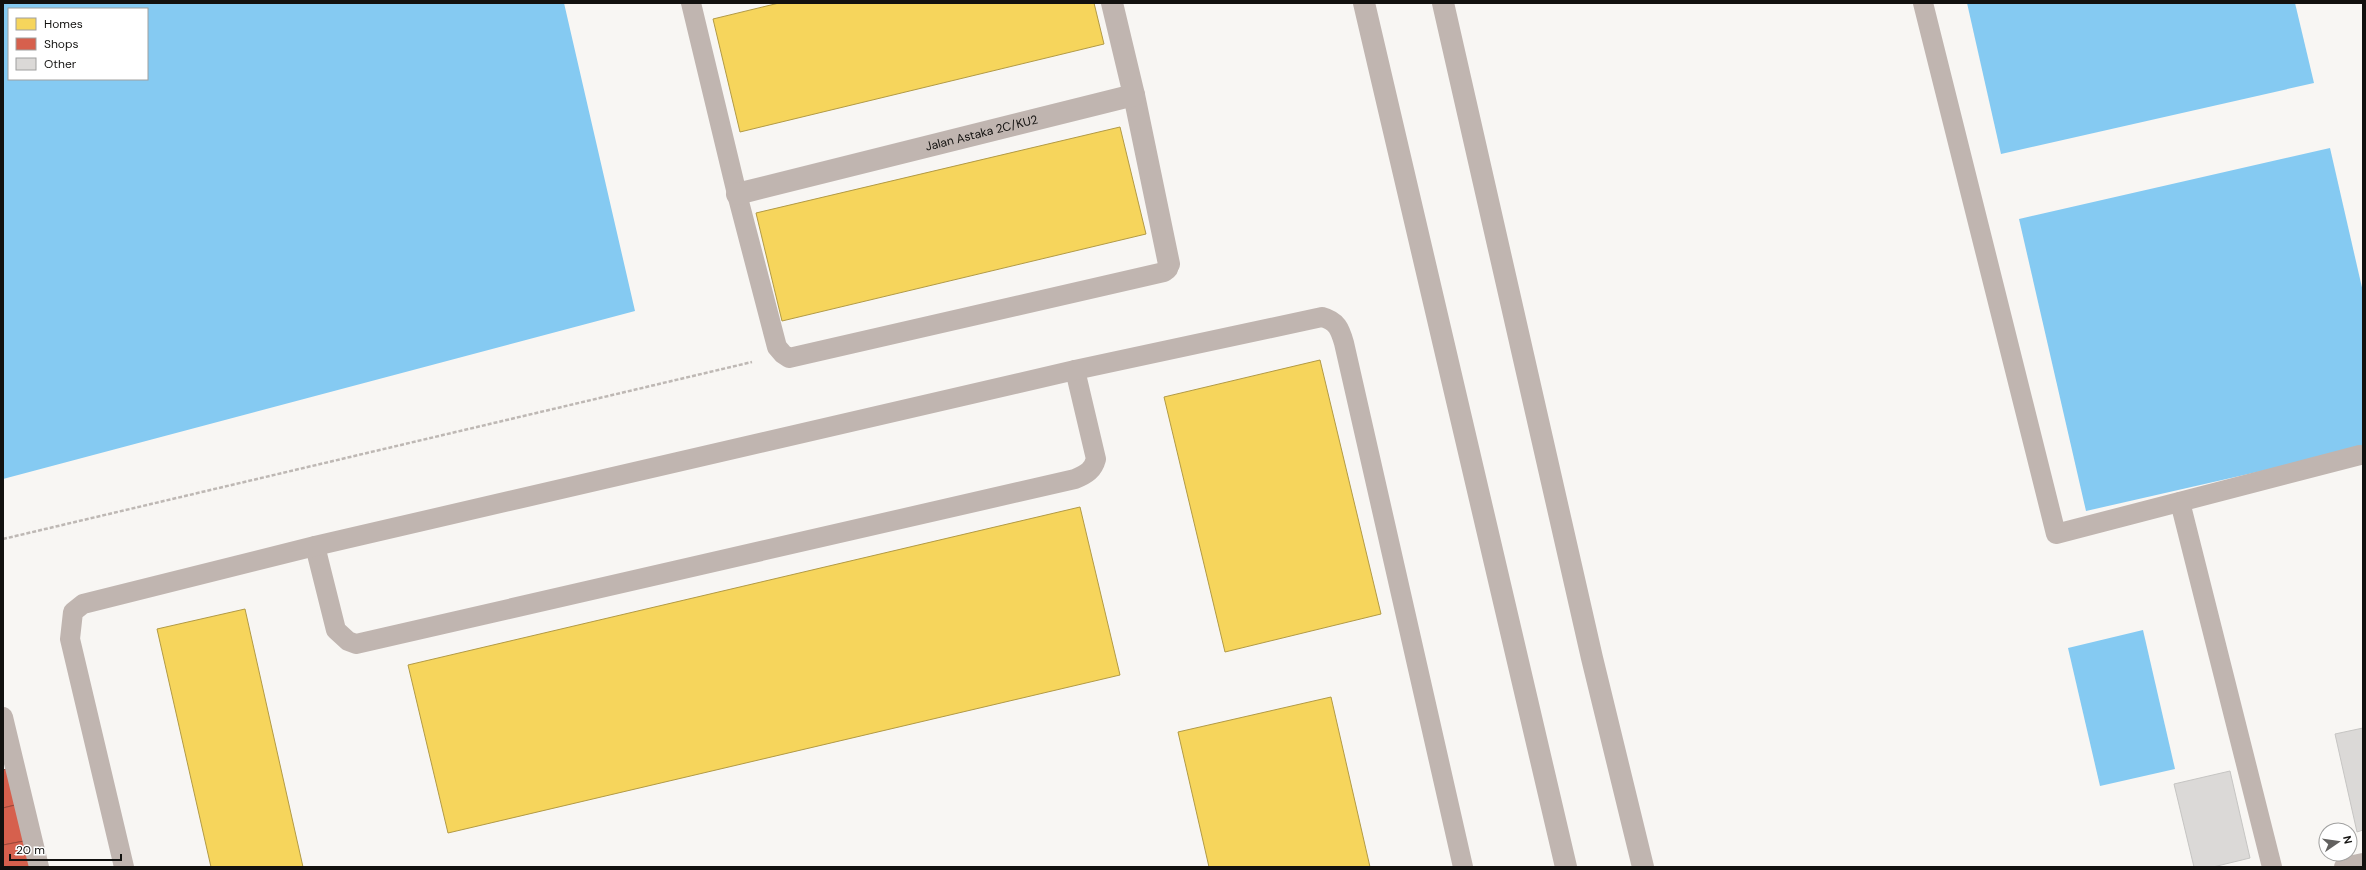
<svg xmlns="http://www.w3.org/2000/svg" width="2366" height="870" viewBox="0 0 2366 870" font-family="'DM Sans',sans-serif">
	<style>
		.water { fill: #85caf2; fill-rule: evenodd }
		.homes { fill: #f6d55c; stroke: #b29a45 }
		.shops { fill: #d6604d; stroke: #9b483a }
		.building { fill: #dbd9d7; stroke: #c6c5c3 }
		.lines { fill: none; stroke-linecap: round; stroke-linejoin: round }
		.path { stroke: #beb8b4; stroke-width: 2.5; stroke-dasharray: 4 2; stroke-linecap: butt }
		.lane { stroke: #c0b5b0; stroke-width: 20 }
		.street { stroke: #c0b5b0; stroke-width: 22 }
		.labels { text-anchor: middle; stroke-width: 4; stroke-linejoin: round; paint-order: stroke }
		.street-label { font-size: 12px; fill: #12110f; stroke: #fff }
	</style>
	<rect width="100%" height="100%" fill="#f8f6f3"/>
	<g class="water">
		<path d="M 3,3 L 564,3 L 635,311 L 3,479 ZM 9,9 L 147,9 L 147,79 L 9,79 Z"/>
		<path d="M 1967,3 L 2295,3 L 2314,83 L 2001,154 Z"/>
		<path d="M 2330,148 L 2363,292 L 2363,448 L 2086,511 L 2019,219 Z"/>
		<path d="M 2143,630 L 2175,769 L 2100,786 L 2068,648 Z"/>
	</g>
	<g class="homes">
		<path d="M 779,3 L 1094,3 L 1104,44 L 740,132 L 713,19 Z"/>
		<path d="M 1120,127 L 1146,234 L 782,321 L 756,213 Z"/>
		<path d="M 1320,360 L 1381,614 L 1225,652 L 1164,397 Z"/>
		<path d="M 1080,507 L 1120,675 L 448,833 L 408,665 Z"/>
		<path d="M 245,609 L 303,867 L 211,867 L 157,629 Z"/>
		<path d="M 1331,697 L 1370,867 L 1209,867 L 1178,732 Z"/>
	</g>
	<g class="shops">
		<path d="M 7,769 L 15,805 L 3,808 L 3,770 Z"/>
		<path d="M 15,805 L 24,841 L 3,845 L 3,808 Z"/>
		<path d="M 24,841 L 30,867 L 3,867 L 3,845 Z"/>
	</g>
	<g class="building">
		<path d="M 2363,728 L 2363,830 L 2357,832 L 2335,734 Z"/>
		<path d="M 2230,771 L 2250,858 L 2213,867 L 2194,867 L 2174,784 Z"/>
	</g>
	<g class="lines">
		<path class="path" d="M 3,539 L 752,362"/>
		<g class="lane">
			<path d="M 691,3 L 737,194 L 777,347 L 783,354 L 789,358 L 1164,272 L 1168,269 L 1169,264"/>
			<path d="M 1923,3 L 2056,534 L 2360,455"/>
			<path d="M 2180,502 L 2272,867"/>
			<path d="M 315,546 L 336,630 L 348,641 L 356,644 L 1075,479 C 1087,474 1093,470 1096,459 L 1075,370"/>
			<path d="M 3,717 L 39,867"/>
			<path d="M 124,867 L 70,639 L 73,612 L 83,604 L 315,546 L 1075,370 L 1322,317 C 1337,321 1340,329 1344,343 L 1463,867"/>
			<path d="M 2344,867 L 2363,863"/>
		</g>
		<g class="street">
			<path d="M 1364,3 L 1566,867"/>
			<path d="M 1443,3 L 1592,658 L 1643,867"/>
			<path d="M 1134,95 L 1169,264"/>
			<path id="s1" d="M 737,194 L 1134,95 L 1112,3"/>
		</g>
	</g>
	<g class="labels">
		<g class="street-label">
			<text dy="4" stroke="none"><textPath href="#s1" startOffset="252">Jalan Astaka 2C/KU2</textPath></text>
		</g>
	</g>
	<rect width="2366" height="870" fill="none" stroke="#12110f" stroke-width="8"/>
	<rect x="8" y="8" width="140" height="72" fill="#ffffff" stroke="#a0a09f"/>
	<rect x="16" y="18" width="20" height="12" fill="#f6d55c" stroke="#a0a09f"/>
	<text x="44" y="28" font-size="12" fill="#12110f">Homes</text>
	<rect x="16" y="38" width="20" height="12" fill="#d6604d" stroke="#a0a09f"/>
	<text x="44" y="48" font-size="12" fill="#12110f">Shops</text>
	<rect x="16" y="58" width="20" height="12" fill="#dbd9d7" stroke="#a0a09f"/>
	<text x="44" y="68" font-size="12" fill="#12110f">Other</text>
	<g transform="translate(2338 842) rotate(77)"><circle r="19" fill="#ffffff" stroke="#a0a09f"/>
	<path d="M0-3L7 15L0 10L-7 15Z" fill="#62615f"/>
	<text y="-6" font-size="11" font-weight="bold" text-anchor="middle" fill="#12110f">N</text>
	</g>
	<path d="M10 854v6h111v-6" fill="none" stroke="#12110f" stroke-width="2"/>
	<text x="16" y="854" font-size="12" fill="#12110f" stroke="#ffffff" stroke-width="3" paint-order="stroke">20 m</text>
</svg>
